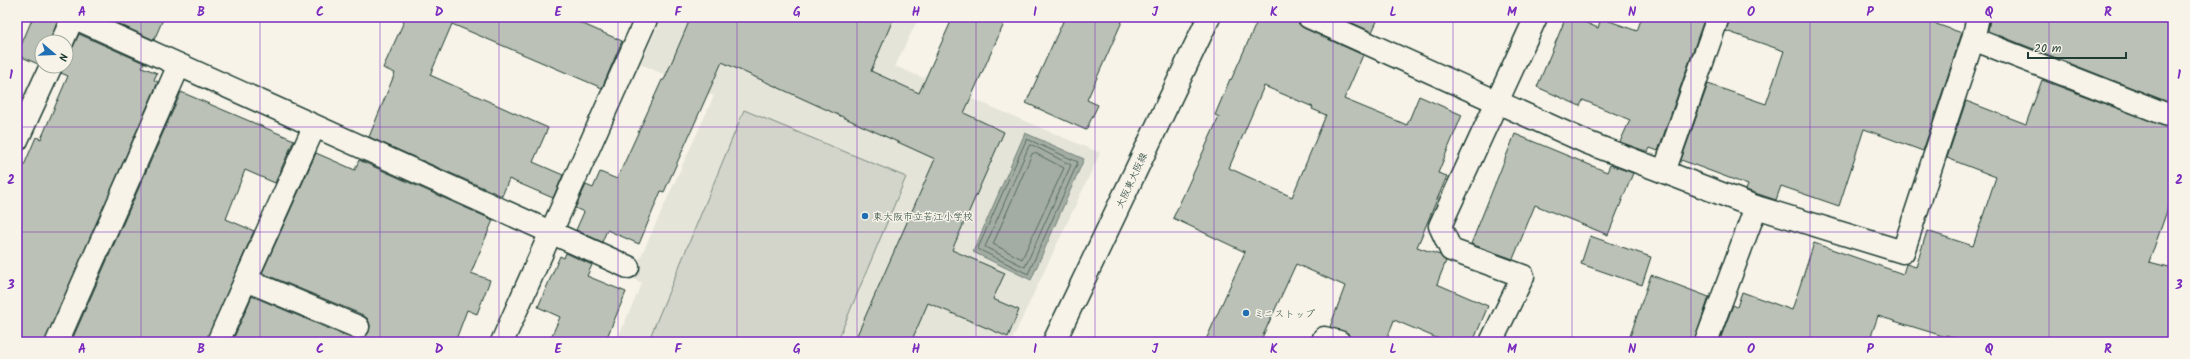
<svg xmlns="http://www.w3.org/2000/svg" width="2190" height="359" viewBox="0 0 2190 359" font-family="Kalam,'Klee One',sans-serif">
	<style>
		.built { fill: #e5e4d9 }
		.green { fill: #d3d5ca; stroke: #79897f }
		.water { fill: #a4ada3; stroke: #6f8077 }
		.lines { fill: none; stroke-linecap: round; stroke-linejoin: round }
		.shore { stroke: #546a60; stroke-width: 1 }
		.building { fill: #bbc1b6; stroke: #1f3d34; fill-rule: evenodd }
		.minor-casing { stroke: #1f3d34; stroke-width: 25 }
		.major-casing { stroke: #1f3d34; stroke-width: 25 }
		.minor { stroke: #f7f3e8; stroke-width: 22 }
		.major { stroke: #f7f3e8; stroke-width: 22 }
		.grid { fill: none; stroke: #7b2cbf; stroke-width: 1; stroke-opacity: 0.55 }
		.poi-dot { fill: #1f6fb2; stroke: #f7f3e8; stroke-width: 1.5 }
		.labels { text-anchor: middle; stroke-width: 3; stroke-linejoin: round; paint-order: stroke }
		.street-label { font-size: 10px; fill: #1f3d34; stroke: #f7f3e8 }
		.poi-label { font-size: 10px; fill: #1f3d34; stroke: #f7f3e8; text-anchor: start }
		.neatline { fill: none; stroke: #7b2cbf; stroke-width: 1.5 }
		.grid-label { font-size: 13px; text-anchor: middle; font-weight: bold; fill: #7b2cbf }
	</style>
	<rect width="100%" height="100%" fill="#f7f3e8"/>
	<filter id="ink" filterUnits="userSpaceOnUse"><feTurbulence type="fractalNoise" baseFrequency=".025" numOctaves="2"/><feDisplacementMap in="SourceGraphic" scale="8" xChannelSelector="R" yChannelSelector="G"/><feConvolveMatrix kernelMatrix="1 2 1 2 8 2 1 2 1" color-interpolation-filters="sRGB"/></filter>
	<g filter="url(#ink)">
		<path class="built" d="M 662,17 L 919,17 L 895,66 L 1100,153 L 1011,342 L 616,342 L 642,283 L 631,278 L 714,96 L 640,64 Z"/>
		<path class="green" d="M 744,110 L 906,177 L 837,342 L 648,342 Z"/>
		<path class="water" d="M 1025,133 L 1084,159 L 1031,280 L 973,252 Z"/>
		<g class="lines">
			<g class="shore">
				<path d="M 1027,139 L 1078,162 L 1028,274 L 978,249 Z"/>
				<path d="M 1032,145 L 1071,165 L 1025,267 L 985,247 L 1029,146 Z"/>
				<path d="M 1035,153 L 1064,168 L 1022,259 L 993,244 L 1032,154 Z"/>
			</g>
		</g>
		<g class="building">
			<path d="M 33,17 L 59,17 L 50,42 L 42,42 L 42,58 L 38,64 L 17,55 Z"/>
			<path d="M 103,17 L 164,17 L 154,40 Z"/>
			<path d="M 406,17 L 567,17 L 622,41 L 602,88 L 452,24 L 430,75 L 548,128 L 533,162 L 563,175 L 553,198 L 509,179 L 502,196 L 369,137 L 395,73 L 383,68 Z"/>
			<path d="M 691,17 L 894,17 L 871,71 L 919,93 L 953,17 L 1007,17 L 964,113 L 1004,132 L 952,250 L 1005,273 L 993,299 L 1019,310 L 1008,337 L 928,303 L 911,342 L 854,342 L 935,159 L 722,62 L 664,192 L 661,191 L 639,244 L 607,230 L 602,242 L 576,230 L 584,212 L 575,208 L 586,185 L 593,188 L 600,172 L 617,179 L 662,80 L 664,80 Z"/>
			<path d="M 1065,17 L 1124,17 L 1087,100 L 1098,105 L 1086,130 L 1026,103 Z"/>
			<path d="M 1259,17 L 1297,17 L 1299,24 L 1304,28 L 1363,55 L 1344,99 L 1407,125 L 1419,96 L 1462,115 L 1438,173 L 1447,176 L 1417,247 L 1440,255 L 1446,261 L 1437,284 L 1488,306 L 1473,342 L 1446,342 L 1394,320 L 1386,342 L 1351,342 L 1348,333 L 1330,327 L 1345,286 L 1296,264 L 1260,342 L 1205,342 L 1245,252 L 1173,218 L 1219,117 L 1215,115 L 1230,79 L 1231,80 ZM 1264,86 L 1313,107 L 1312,109 L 1326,115 L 1292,197 L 1229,168 Z"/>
			<path d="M 1339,17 L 1379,17 L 1372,32 Z"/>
			<path d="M 1566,17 L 1573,17 L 1598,28 L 1601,18 L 1637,31 L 1642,17 L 1705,17 L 1658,151 L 1650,148 L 1648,152 L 1620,142 L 1630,120 L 1583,100 L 1580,106 L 1537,87 Z"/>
			<path d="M 1730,17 L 1916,17 L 1962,33 L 1923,151 L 1864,129 L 1839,206 L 1781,186 L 1776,200 L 1746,190 L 1748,185 L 1681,160 L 1708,84 L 1766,104 L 1784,51 L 1726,31 Z"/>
			<path d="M 1990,17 L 2173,17 L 2173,104 L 1988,31 Z"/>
			<path d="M 79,34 L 144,63 L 142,67 L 157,73 L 154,80 L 158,82 L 45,342 L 17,342 L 17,182 L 36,137 L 41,139 L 68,76 L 61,73 L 63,66 L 66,66 L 66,53 L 73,47 Z"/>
			<path d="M 2042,80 L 2173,129 L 2173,194 L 2149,262 L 2173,268 L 2173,342 L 1967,342 L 1946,335 L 1946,337 L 1878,316 L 1869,342 L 1719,342 L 1733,305 L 1737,307 L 1742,292 L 1792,310 L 1814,243 L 1903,274 L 1906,264 L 1916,267 L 1927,231 L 1973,246 L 1996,177 L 1947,158 L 1966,101 L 2026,124 Z"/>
			<path d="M 181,92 L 294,140 L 275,183 L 245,170 L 226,219 L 254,231 L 206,342 L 71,342 Z"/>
			<path d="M 1515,134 L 1607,172 L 1610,165 L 1633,173 L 1608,235 L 1535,205 L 1513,259 L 1471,244 Z"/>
			<path d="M 316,153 L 355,170 L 359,160 L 493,220 L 471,273 L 490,280 L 477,314 L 467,310 L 455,342 L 232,342 L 252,296 L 353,339 L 360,339 L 369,332 L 370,325 L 368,319 L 363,315 L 262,273 Z"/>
			<path d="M 1590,236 L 1651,257 L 1642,285 L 1581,264 Z"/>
			<path d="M 566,253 L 592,265 L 587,276 L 626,292 L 605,342 L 549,342 L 560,317 L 538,307 L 560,256 L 564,258 Z"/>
			<path d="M 1651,275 L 1709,297 L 1694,342 L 1628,342 Z"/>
		</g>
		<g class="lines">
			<defs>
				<g id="minor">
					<path d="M 73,17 L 628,267"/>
					<path d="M 1309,17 L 1586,142 L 1756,207 L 1903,252 L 1973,39 L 1978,17"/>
					<path d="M 1973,39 L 2173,117"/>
					<path d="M 62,42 L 73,17"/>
					<path d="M 17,140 L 51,66"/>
					<path d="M 1664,172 L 1718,17"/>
					<path d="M 246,280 L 358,327"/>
					<path d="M 1492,340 L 1523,276 L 1451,250 L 1440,226 L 1536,17"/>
					<path d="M 57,342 L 179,65"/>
					<path d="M 218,342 L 314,127"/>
					<path d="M 502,342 L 647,17"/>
					<path d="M 1323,342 L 1324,338 L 1339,342"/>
					<path d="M 1706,342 L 1756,207"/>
				</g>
				<path id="major" d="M 1054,342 L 1209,17"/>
			</defs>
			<use href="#minor" class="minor-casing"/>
			<use href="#major" class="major-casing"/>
			<use href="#minor" class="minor"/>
			<use href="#major" class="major"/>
		</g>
	</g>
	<path class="grid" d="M 141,17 L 141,342M 260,17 L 260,342M 380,17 L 380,342M 499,17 L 499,342M 618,17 L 618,342M 737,17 L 737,342M 857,17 L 857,342M 976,17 L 976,342M 1095,17 L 1095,342M 1214,17 L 1214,342M 1333,17 L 1333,342M 1453,17 L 1453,342M 1572,17 L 1572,342M 1691,17 L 1691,342M 1810,17 L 1810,342M 1930,17 L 1930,342M 2049,17 L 2049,342M 17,127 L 2173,127M 17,232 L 2173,232"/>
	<g class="poi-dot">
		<circle cx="865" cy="216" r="4"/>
		<circle cx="1246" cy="313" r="4"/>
	</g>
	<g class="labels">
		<g class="street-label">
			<text transform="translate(1131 180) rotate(-65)" y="4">大阪東大阪線</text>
		</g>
		<g class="poi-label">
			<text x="873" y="220">東大阪市立若江小学校</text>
			<text x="1254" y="317">ミニストップ</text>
		</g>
	</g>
	<rect width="2190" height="359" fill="none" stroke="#f7f3e8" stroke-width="44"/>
	<g transform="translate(54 54) rotate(109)"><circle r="19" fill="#f7f3e8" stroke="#a1aaa0"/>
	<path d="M0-3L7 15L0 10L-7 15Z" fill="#1f6fb2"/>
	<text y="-6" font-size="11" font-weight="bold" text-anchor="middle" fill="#1f3d34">N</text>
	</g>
	<path d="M2028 52v6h98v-6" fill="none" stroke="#1f3d34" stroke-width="2"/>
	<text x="2034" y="52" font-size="12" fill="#1f3d34" stroke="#f7f3e8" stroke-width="3" paint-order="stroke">20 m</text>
	<rect x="22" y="22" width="2146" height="315" class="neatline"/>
	<g class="grid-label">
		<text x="82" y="16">A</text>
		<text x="201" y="16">B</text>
		<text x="320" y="16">C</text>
		<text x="439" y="16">D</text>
		<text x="558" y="16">E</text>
		<text x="678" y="16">F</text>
		<text x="797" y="16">G</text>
		<text x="916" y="16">H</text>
		<text x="1035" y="16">I</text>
		<text x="1155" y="16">J</text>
		<text x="1274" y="16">K</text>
		<text x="1393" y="16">L</text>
		<text x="1512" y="16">M</text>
		<text x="1632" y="16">N</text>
		<text x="1751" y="16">O</text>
		<text x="1870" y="16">P</text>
		<text x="1989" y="16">Q</text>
		<text x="2108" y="16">R</text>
		<text x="11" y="79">1</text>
		<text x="2179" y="79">1</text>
		<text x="11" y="184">2</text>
		<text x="2179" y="184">2</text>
		<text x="11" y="289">3</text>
		<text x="2179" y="289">3</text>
		<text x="82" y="353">A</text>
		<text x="201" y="353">B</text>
		<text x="320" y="353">C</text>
		<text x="439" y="353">D</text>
		<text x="558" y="353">E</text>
		<text x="678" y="353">F</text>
		<text x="797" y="353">G</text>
		<text x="916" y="353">H</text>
		<text x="1035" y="353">I</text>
		<text x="1155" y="353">J</text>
		<text x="1274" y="353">K</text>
		<text x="1393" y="353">L</text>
		<text x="1512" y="353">M</text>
		<text x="1632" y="353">N</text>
		<text x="1751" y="353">O</text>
		<text x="1870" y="353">P</text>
		<text x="1989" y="353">Q</text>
		<text x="2108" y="353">R</text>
	</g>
</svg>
